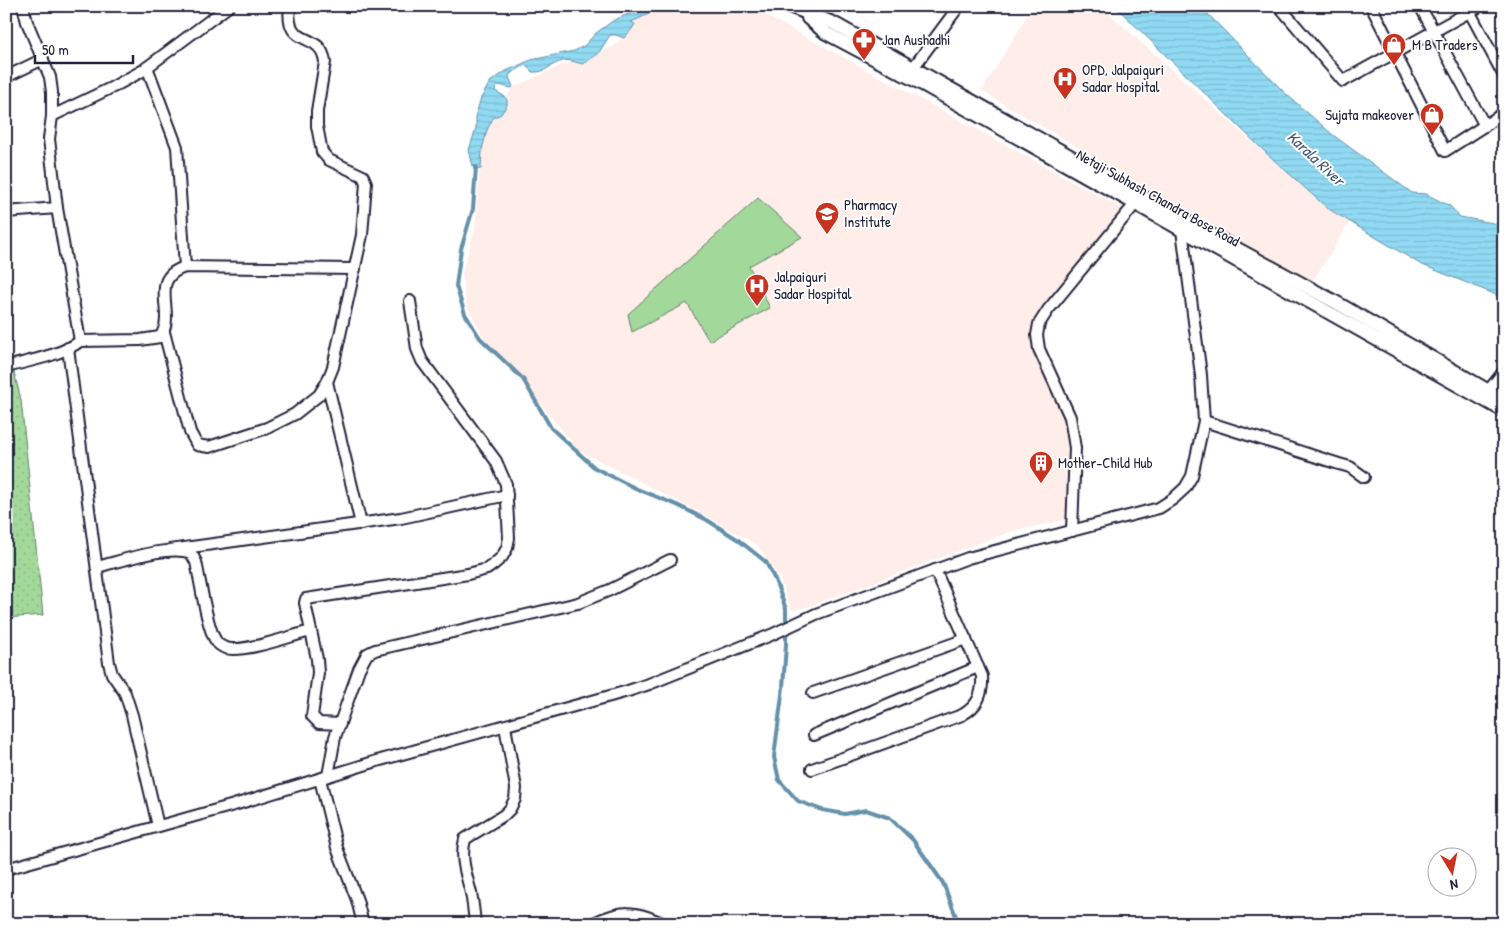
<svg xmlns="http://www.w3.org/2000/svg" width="1510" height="930" viewBox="0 0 1510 930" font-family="'Patrick Hand',sans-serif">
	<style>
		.built { fill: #feede8 }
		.grass { fill: #a3d89b; stroke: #627d6b }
		.park { fill: url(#park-dots); stroke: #627d6b }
		.water { fill: url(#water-rules); stroke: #6590a9 }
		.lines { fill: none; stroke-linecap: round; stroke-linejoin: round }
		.stream { stroke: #6590a9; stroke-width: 4 }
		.minor-casing { stroke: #22223b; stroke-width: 14 }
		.tertiary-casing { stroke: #22223b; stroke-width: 16 }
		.minor { stroke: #fff; stroke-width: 10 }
		.tertiary { stroke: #fff; stroke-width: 12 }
		.labels { text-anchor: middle; stroke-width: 4; stroke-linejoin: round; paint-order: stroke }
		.poi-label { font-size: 15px; fill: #22223b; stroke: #fff; text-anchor: start }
		.street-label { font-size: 15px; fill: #22223b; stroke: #fff }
		.water-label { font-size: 16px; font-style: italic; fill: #435972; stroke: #fff }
	</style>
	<defs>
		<pattern id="park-dots" width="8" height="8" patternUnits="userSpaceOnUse" patternTransform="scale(1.25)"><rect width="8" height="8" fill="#a3d89b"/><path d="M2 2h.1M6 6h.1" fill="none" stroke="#8cb986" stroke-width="1.8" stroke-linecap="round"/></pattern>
		<pattern id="water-rules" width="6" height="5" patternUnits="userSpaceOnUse" patternTransform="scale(1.25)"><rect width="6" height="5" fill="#91daf3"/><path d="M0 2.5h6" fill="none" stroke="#7dbbd1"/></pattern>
	</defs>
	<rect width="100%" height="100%" fill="#fff"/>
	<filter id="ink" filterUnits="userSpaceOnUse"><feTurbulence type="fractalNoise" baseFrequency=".02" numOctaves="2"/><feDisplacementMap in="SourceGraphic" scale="10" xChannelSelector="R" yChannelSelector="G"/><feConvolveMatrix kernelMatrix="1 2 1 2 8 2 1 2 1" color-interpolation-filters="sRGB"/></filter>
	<g filter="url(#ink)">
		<g class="built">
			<path d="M 647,6 L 748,6 L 1126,210 L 1035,331 L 1065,411 L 1072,443 L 1070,519 L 1012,531 L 804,608 L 791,610 L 780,579 L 758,545 L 703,514 L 579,450 L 484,337 L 466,304 L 462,272 L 475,230 L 483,128 L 514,87 L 558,67 L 615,46 Z"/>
			<path d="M 1033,6 L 1071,6 L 1105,10 L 1326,208 L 1350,222 L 1312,282 L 1171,202 L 982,91 Z"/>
		</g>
		<path class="grass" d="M 758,198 L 802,237 L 749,266 L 770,308 L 709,341 L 687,303 L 632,332 L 628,314 Z"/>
		<path class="park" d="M 14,372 L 21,400 L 43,615 L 6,618 L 6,375 Z"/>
		<g class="water">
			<path d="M 640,6 L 654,6 L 649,14 L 631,22 L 635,24 L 632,29 L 624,38 L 616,35 L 610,35 L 598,54 L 583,64 C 577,63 569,59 563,61 C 549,64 548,73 532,72 L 528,67 L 525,65 L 510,74 L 509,77 L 513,87 L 511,88 L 499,85 L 496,87 L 495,91 L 504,96 L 507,100 L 507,105 L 501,114 L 493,118 L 487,130 L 482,150 L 481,169 L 474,170 L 469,150 L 476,128 L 476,114 L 481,98 L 490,82 L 506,71 L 531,60 L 574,51 L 584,46 L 596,33 L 614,20 L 631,13 Z"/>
			<path d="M 1115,6 L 1200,6 L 1285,93 L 1333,135 L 1412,193 L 1426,194 L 1450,206 L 1460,217 L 1504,225 L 1504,298 L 1420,264 L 1327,208 L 1265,152 Z"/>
		</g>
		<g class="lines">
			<path class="stream" d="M 476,167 L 473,209 L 461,249 L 456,286 L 465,314 L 480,338 L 523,379 L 551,428 L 595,468 L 637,489 L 677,505 L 707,520 L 737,539 L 766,562 L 775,580 L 786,609 L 786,645 L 783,687 L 774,757 L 779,780 L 798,801 L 822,810 L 845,814 L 866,810 L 890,818 L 913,840 L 943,883 L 959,924"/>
			<defs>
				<g id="minor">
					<path d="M 1279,6 L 1343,81 L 1480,6"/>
					<path d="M 1371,6 L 1445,151 L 1504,113"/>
					<path d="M 1420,6 L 1485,126"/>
					<path d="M 1467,7 L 1504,76"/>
					<path d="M 147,67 L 177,147 L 185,267"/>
					<path d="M 913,68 L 959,6"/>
					<path d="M 6,77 L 43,59"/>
					<path d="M 52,116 L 113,87 L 142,71 L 229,6"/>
					<path d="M 6,212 L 57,208"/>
					<path d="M 164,332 L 190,432 L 197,445 L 209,447 L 267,428 L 295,414 L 319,395 L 327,382 L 333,367 L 362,235 L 366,183 L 363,176 L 329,160 L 322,152 L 317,126 L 317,111 L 325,62 C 321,29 284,50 290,6"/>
					<path d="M 80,341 L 140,340 L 160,337 C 178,313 146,279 185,267 L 355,269"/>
					<path d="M 68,348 L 109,663 L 112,674 L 125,693 L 132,715 L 158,826"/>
					<path d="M 6,367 C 28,361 63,355 80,341 L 57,208 L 52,164 L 49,139 L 52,116 L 52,92 L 50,77 L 27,22 L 23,6"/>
					<path d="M 327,382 L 361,524"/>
					<path d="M 1488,391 L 1504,371"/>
					<path d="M 1204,421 L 1339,464 L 1350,467 L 1364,477"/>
					<path d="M 1072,531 L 1075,448 L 1070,417 L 1039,349 L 1037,335 L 1039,324 L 1048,310 L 1135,204"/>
					<path d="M 170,550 L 401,518 L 507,495"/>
					<path d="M 97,567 C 122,561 169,544 191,553 L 196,562 C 200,579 207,629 216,641 C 219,646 226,649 232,649 C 253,650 290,636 311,631"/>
					<path d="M 813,693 L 966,639"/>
					<path d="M 340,724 L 319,723 L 312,716 L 318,673 L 317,659 L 305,603 L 306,599 L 468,574 L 487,569 L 494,564 L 502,557 L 507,548 L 509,538 L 506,484 L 496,461 L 422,361 L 417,349 L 410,301"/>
					<path d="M 814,735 L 978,667"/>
					<path d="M 812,769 L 962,715 C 978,706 983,694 982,676 L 935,570"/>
					<path d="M 328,776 L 335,737 L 359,669 L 367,654 L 375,650 L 578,603 L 610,590 L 670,560"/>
					<path d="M 320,779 L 337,848 L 357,900 L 363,924"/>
					<path d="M 6,869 L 234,805 L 377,761 L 628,691 L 649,684 L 771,635 L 816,614 L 968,558 L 1159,508 L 1173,499 L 1185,488 L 1192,476 L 1204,421 L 1201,375 L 1182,230"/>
					<path d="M 475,924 C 474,913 473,903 471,893 C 466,873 460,859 465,839 L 504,815 L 510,809 L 515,799 L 516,788 L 505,726"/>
					<path d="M 591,924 C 625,909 631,910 665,924"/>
				</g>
				<g id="tertiary">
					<path d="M 789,6 L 833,23 L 1182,219 L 1337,303 L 1504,400"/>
					<path d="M 808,18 L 826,33 L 926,86 L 1504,411"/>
				</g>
			</defs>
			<use href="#minor" class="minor-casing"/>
			<use href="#tertiary" class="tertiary-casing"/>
			<use href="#minor" class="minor"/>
			<use href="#tertiary" class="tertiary"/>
		</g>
	</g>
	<defs>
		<symbol id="pharmacy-pin" viewBox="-11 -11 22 30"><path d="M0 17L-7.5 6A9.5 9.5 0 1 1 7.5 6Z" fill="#c8321e" stroke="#fff"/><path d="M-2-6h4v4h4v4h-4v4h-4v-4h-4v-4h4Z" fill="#fff"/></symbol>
		<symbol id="shop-pin" viewBox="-11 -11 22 30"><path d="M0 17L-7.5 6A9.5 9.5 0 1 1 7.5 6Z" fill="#c8321e" stroke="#fff"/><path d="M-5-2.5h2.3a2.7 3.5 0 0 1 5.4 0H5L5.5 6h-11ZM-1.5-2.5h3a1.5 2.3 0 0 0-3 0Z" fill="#fff"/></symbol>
		<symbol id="hospital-pin" viewBox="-11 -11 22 30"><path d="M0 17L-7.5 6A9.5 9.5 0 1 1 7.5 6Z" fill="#c8321e" stroke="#fff"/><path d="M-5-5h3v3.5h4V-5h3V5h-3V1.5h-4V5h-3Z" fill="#fff"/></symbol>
		<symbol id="university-pin" viewBox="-11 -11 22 30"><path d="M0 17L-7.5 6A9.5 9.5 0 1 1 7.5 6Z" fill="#c8321e" stroke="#fff"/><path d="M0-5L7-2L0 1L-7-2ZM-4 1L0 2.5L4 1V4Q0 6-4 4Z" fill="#fff"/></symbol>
		<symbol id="building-pin" viewBox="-11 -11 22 30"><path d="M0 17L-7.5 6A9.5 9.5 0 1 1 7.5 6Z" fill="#c8321e" stroke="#fff"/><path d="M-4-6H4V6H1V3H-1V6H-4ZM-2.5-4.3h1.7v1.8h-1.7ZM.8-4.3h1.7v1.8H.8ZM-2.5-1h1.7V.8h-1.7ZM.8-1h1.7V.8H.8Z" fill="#fff"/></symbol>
	</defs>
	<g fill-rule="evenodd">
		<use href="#pharmacy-pin" x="850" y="26" width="28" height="38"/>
		<use href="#shop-pin" x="1380" y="31" width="28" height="38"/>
		<use href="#hospital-pin" x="1051" y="65" width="28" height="38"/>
		<use href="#shop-pin" x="1418" y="101" width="28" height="38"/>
		<use href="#university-pin" x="813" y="200" width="28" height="38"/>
		<use href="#hospital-pin" x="743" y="272" width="28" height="38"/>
		<use href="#building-pin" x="1027" y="449" width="28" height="38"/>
	</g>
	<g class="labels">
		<g class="poi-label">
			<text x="882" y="45">Jan Aushadhi</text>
			<text x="1412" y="50">M B Traders</text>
			<text x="1082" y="75">OPD, Jalpaiguri<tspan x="1082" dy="17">Sadar Hospital</tspan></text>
			<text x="1414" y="120" text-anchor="end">Sujata makeover</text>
			<text x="844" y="210">Pharmacy<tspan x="844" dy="17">Institute</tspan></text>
			<text x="774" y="282">Jalpaiguri<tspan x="774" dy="17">Sadar Hospital</tspan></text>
			<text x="1058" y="468">Mother-Child Hub</text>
		</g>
		<g class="street-label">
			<text transform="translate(1158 198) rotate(29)" y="5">Netaji Subhash Chandra Bose Road</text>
		</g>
		<g class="water-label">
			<text transform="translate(1316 158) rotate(43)" y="6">Karala River</text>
		</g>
	</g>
	<rect width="1510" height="930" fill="none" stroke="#fff" stroke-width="25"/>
	<rect x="12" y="12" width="1485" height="905" fill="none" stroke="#22223b" stroke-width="2" filter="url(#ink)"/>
	<g transform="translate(1452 872) rotate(170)"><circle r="24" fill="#ffffff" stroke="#a7a7b1"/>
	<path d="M0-4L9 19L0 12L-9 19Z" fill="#c8321e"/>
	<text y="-8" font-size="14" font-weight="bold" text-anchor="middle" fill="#22223b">N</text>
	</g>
	<path d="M35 55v8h98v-8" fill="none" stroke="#22223b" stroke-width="2.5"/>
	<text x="42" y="55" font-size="15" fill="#22223b" stroke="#ffffff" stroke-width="4" paint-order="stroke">50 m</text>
</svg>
